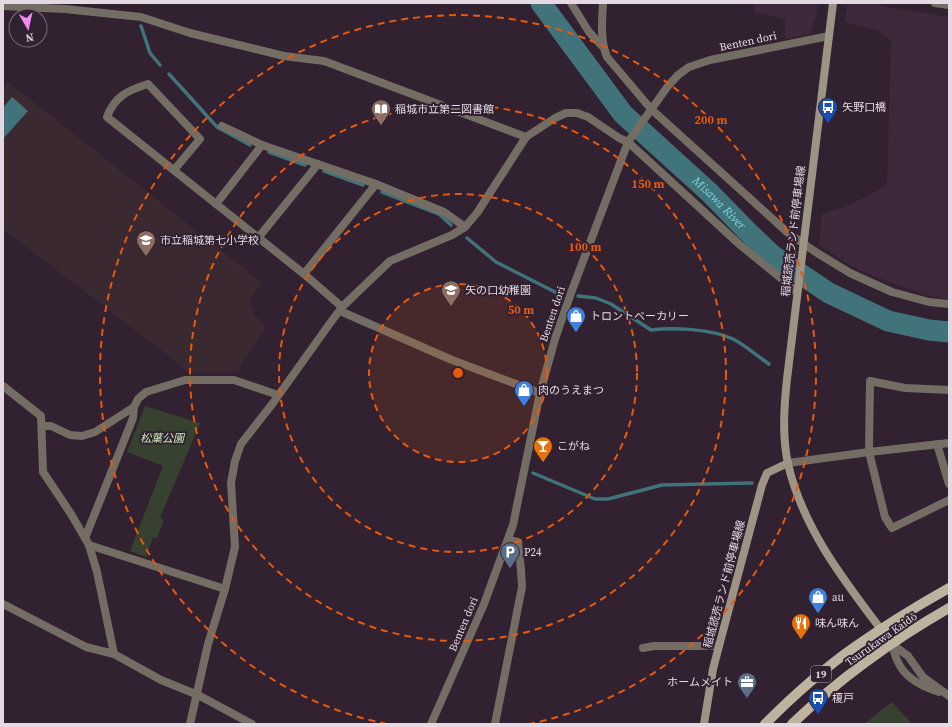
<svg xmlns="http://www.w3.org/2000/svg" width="952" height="727" viewBox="0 0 952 727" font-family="'Source Serif 4','Noto Sans JP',serif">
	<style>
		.built { fill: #3e293c }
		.education { fill: #3b2932 }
		.green { fill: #36422f }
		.water { fill: #41747a }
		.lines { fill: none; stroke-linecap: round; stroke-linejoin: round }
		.stream { stroke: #41747a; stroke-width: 3.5 }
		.river { stroke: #41747a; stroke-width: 21 }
		.minor { stroke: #736d64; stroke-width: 8 }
		.tertiary { stroke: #736d64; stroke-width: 8 }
		.secondary { stroke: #9d9485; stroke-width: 8 }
		.primary { stroke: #beb39f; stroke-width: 10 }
		.ring { fill: none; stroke: #e8590c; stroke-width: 2; stroke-dasharray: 7 5 }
		.labels { text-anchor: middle; stroke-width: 4; stroke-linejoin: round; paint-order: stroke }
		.shield { fill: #322130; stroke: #afa2ad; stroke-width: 1 }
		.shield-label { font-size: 10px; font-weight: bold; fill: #e4d9e3 }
		.street-label { font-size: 11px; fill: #e4d9e3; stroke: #322130 }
		.poi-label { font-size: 11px; fill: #e4d9e3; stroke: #322130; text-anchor: start }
		.park-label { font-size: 11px; font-style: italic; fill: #c8ecb2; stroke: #322130 }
		.water-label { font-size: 12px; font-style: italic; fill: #7ed6e0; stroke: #322130 }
		.centre { fill: #e8590c; stroke: #322130; stroke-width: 2 }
		.ring-label { font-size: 12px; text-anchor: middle; font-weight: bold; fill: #e8590c; stroke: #322130; stroke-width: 4; stroke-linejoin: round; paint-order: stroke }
	</style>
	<rect width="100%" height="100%" fill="#322130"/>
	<g class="built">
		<path d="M 755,3 L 818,3 L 816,17 L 810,34 L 785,39 L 785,19 L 755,12 Z"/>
		<path d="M 847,3 L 873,3 L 885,7 L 949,17 L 949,299 L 929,296 L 868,274 L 845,262 L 819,245 L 822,214 L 850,205 L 887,185 L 891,41 L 878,30 L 845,22 Z"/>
	</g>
	<path class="education" d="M 7,81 L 262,283 L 249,301 L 254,314 L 266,327 L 238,371 L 188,373 L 174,360 L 3,229 L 3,95 Z"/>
	<g class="green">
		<path d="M 145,406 L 200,423 L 160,518 L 164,520 L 157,538 L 153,537 L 146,557 L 130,551 L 163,466 L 127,452 Z"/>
		<path d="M 892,702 L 912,724 L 864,724 Z"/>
	</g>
	<path class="water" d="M 12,97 L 28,111 L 3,139 L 3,108 Z"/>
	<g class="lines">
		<g class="stream">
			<path d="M 141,26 L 150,53 L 160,65"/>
			<path d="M 169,74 L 217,127 L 250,145"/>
			<path d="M 269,152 L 305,165"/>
			<path d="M 324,171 L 363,185"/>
			<path d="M 382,192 L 439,214 L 451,225"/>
			<path d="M 467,238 L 496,262 L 561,295"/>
			<path d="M 578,296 L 596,298 L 611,304 L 651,330 C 674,327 711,329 733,339 C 745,345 757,356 769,364"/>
			<path d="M 533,473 L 595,499 L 608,499 L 662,485 L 752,483"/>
		</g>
		<path class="river" id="s1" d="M 541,3 L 623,114 L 710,193 L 747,231 L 772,255 L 829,293 L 888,321 L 929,330 L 949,332"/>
		<g class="minor">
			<path d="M 571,3 L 589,32 L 603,47"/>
			<path d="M 935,3 L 949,5"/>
			<path d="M 3,6 L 65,9 L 141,17 L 190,33 L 284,56 L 324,61 L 526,137"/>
			<path d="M 651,109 L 787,232 L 814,251 L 850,273 L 892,292 L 929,302 L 949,304"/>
			<path d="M 222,126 L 262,145 L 376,184 L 444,212 L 465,227"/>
			<path d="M 174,170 L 200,139 L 148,84 C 128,90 114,97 107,117 L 304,274 L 342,307"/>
			<path d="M 216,204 L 262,145"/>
			<path d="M 258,238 L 318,164"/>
			<path d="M 304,274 L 376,184"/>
			<path d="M 340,311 L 452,360 L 540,393"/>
			<path d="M 3,386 L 41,416 L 43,472 L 71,514 L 89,545 L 97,572 L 114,654"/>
			<path d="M 949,390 L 905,388 L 870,381 L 869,452 L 885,517 L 892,528 L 949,500"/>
			<path d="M 42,426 L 51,426 L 70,435 L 82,436 L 95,432 L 134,407 L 138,399 L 146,392 L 185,380 L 234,380 L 278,395"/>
			<path d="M 937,444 L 949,484"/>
			<path d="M 788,463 L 869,452 L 949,443"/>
			<path d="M 85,538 L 133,418 L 134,407"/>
			<path d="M 89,545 L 225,589"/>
			<path d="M 3,604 L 86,647 L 114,654 L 161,680 L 198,695 L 252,724"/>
			<path d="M 892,644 L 908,656 L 923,677 L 949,696"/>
			<path d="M 892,644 C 894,650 895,657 898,662 C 905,678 923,687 939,692"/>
			<path d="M 643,648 L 654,646 L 719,646"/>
			<path d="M 190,724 L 208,644 L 225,589 L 235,547 L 231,483 L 235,461 L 241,444 L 273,403 L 328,326 L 342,307 L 390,261 L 452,235 L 465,227 L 477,213 L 526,137 L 555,118 L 566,113 L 577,113 L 588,117 L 619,138 L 628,142 L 739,244 L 788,284 L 797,293"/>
			<path d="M 431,724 L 484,604 L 513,525 L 540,393 L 555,339 L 571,293 L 628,142 L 668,86 L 678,75 L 689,67 L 710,60 L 829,36"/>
			<path d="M 495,724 L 522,587 L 521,570 L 518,542 L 508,540"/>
		</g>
		<path class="tertiary" d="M 603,3 C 602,21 600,40 607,57 L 651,109"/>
		<g class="secondary">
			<path d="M 833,3 L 787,379 C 784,407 782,436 788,464 C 804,533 850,588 892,644"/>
			<path d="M 704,724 L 713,669 L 719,646 L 762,485 L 767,473 L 788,463"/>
		</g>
		<g class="primary">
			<path d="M 765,724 C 793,696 823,669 856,646 C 886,625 917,606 949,588"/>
			<path d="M 792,724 C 839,679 893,640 949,608"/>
		</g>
	</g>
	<circle cx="458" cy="373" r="89" fill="#e8590c" fill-opacity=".12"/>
	<g class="ring">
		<circle cx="458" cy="373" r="89"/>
		<circle cx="458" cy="373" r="179"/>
		<circle cx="458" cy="373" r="268"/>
		<path d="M387 724A358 358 0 1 1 529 724"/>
	</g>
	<defs>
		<symbol id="bus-pin" viewBox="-11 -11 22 30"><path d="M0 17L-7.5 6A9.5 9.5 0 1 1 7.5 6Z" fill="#1a4fb4" stroke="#322130"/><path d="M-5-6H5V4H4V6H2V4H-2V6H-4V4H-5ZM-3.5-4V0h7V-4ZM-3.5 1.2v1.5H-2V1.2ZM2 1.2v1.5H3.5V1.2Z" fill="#fff"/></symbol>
		<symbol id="library-pin" viewBox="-11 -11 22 30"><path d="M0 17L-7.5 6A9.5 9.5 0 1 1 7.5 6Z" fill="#8d6e63" stroke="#322130"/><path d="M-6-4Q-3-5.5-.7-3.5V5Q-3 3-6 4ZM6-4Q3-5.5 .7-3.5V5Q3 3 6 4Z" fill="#fff"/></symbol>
		<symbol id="school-pin" viewBox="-11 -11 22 30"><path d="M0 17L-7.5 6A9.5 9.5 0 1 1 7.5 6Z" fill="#8d6e63" stroke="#322130"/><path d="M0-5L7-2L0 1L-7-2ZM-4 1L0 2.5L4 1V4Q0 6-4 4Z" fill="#fff"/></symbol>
		<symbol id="shop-pin" viewBox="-11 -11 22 30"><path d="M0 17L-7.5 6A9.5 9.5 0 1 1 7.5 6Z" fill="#3f7fe0" stroke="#322130"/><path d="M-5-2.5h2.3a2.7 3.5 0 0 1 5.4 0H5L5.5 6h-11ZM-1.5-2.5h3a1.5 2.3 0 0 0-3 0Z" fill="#fff"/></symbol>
		<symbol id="bar-pin" viewBox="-11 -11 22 30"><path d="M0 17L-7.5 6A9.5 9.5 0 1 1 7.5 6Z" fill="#e8710a" stroke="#322130"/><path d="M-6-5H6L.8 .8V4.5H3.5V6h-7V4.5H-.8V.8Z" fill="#fff"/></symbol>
		<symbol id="parking-pin" viewBox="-11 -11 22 30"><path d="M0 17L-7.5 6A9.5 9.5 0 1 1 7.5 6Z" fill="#5c6f8a" stroke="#322130"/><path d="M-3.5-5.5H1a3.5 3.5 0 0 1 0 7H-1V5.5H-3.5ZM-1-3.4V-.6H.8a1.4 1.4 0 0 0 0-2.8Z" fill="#fff"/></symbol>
		<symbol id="restaurant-pin" viewBox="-11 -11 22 30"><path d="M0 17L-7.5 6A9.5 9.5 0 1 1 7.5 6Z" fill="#e8710a" stroke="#322130"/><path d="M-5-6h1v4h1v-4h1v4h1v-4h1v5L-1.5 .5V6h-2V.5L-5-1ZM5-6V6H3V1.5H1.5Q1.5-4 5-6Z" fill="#fff"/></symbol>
		<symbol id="office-pin" viewBox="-11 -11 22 30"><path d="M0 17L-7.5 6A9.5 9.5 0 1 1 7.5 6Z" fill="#5c6f8a" stroke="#322130"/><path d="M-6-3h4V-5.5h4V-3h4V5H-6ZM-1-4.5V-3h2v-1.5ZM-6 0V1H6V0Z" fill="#fff"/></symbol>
	</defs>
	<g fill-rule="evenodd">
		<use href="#bus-pin" x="817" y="96" width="22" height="30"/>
		<use href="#library-pin" x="370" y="98" width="22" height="30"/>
		<use href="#school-pin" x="135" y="229" width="22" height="30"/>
		<use href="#school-pin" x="440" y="279" width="22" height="30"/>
		<use href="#shop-pin" x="565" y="305" width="22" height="30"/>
		<use href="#shop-pin" x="513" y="379" width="22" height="30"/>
		<use href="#bar-pin" x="532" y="435" width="22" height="30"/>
		<use href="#parking-pin" x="499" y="541" width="22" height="30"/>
		<use href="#shop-pin" x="807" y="586" width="22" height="30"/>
		<use href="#restaurant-pin" x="790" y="612" width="22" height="30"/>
		<use href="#office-pin" x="736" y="671" width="22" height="30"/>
		<use href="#bus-pin" x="807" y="687" width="22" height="30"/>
	</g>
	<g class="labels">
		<rect class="shield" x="811" y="666" width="20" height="16" rx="3"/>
		<g class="shield-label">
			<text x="821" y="678">19</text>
		</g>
		<g class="street-label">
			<text transform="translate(748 41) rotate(-12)" y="4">Benten dori</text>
			<text transform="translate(793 231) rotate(-83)" y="4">稲城読売ランド前停車場線</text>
			<text transform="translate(552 314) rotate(-71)" y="4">Benten dori</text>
			<text transform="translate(724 584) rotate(-75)" y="4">稲城読売ランド前停車場線</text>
			<text transform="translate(463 624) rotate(-67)" y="4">Benten dori</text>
			<text transform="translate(881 639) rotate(-35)" y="4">Tsurukawa Kaidō</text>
		</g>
		<g class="poi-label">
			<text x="842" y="111">矢野口橋</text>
			<text x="395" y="113">稲城市立第二図書館</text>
			<text x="160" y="244">市立稲城第七小学校</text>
			<text x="465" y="294">矢の口幼稚園</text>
			<text x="590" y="320">トロントベーカリー</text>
			<text x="538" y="394">肉のうえまつ</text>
			<text x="557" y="450">こがね</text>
			<text x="524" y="556">P24</text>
			<text x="832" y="601">au</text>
			<text x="815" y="627">味ん味ん</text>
			<text x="733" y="686" text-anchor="end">ホームメイト</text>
			<text x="832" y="702">榎戸</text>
		</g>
		<g class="park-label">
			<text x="162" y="442">松葉公園</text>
		</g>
		<g class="water-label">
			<text dy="4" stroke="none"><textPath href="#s1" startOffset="269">Misawa River</textPath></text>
		</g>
	</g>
	<circle cx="458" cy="373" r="6" class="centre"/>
	<g class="ring-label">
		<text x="711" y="124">200 m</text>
		<text x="648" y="188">150 m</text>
		<text x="585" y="251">100 m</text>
		<text x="521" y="314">50 m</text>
	</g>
	<rect width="952" height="727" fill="none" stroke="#e4d9e3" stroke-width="8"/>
	<g transform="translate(28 28) rotate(171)"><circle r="19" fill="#322130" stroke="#796b78"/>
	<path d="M0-3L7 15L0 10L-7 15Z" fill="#f38af2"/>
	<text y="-6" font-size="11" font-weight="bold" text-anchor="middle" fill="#e4d9e3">N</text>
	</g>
</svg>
